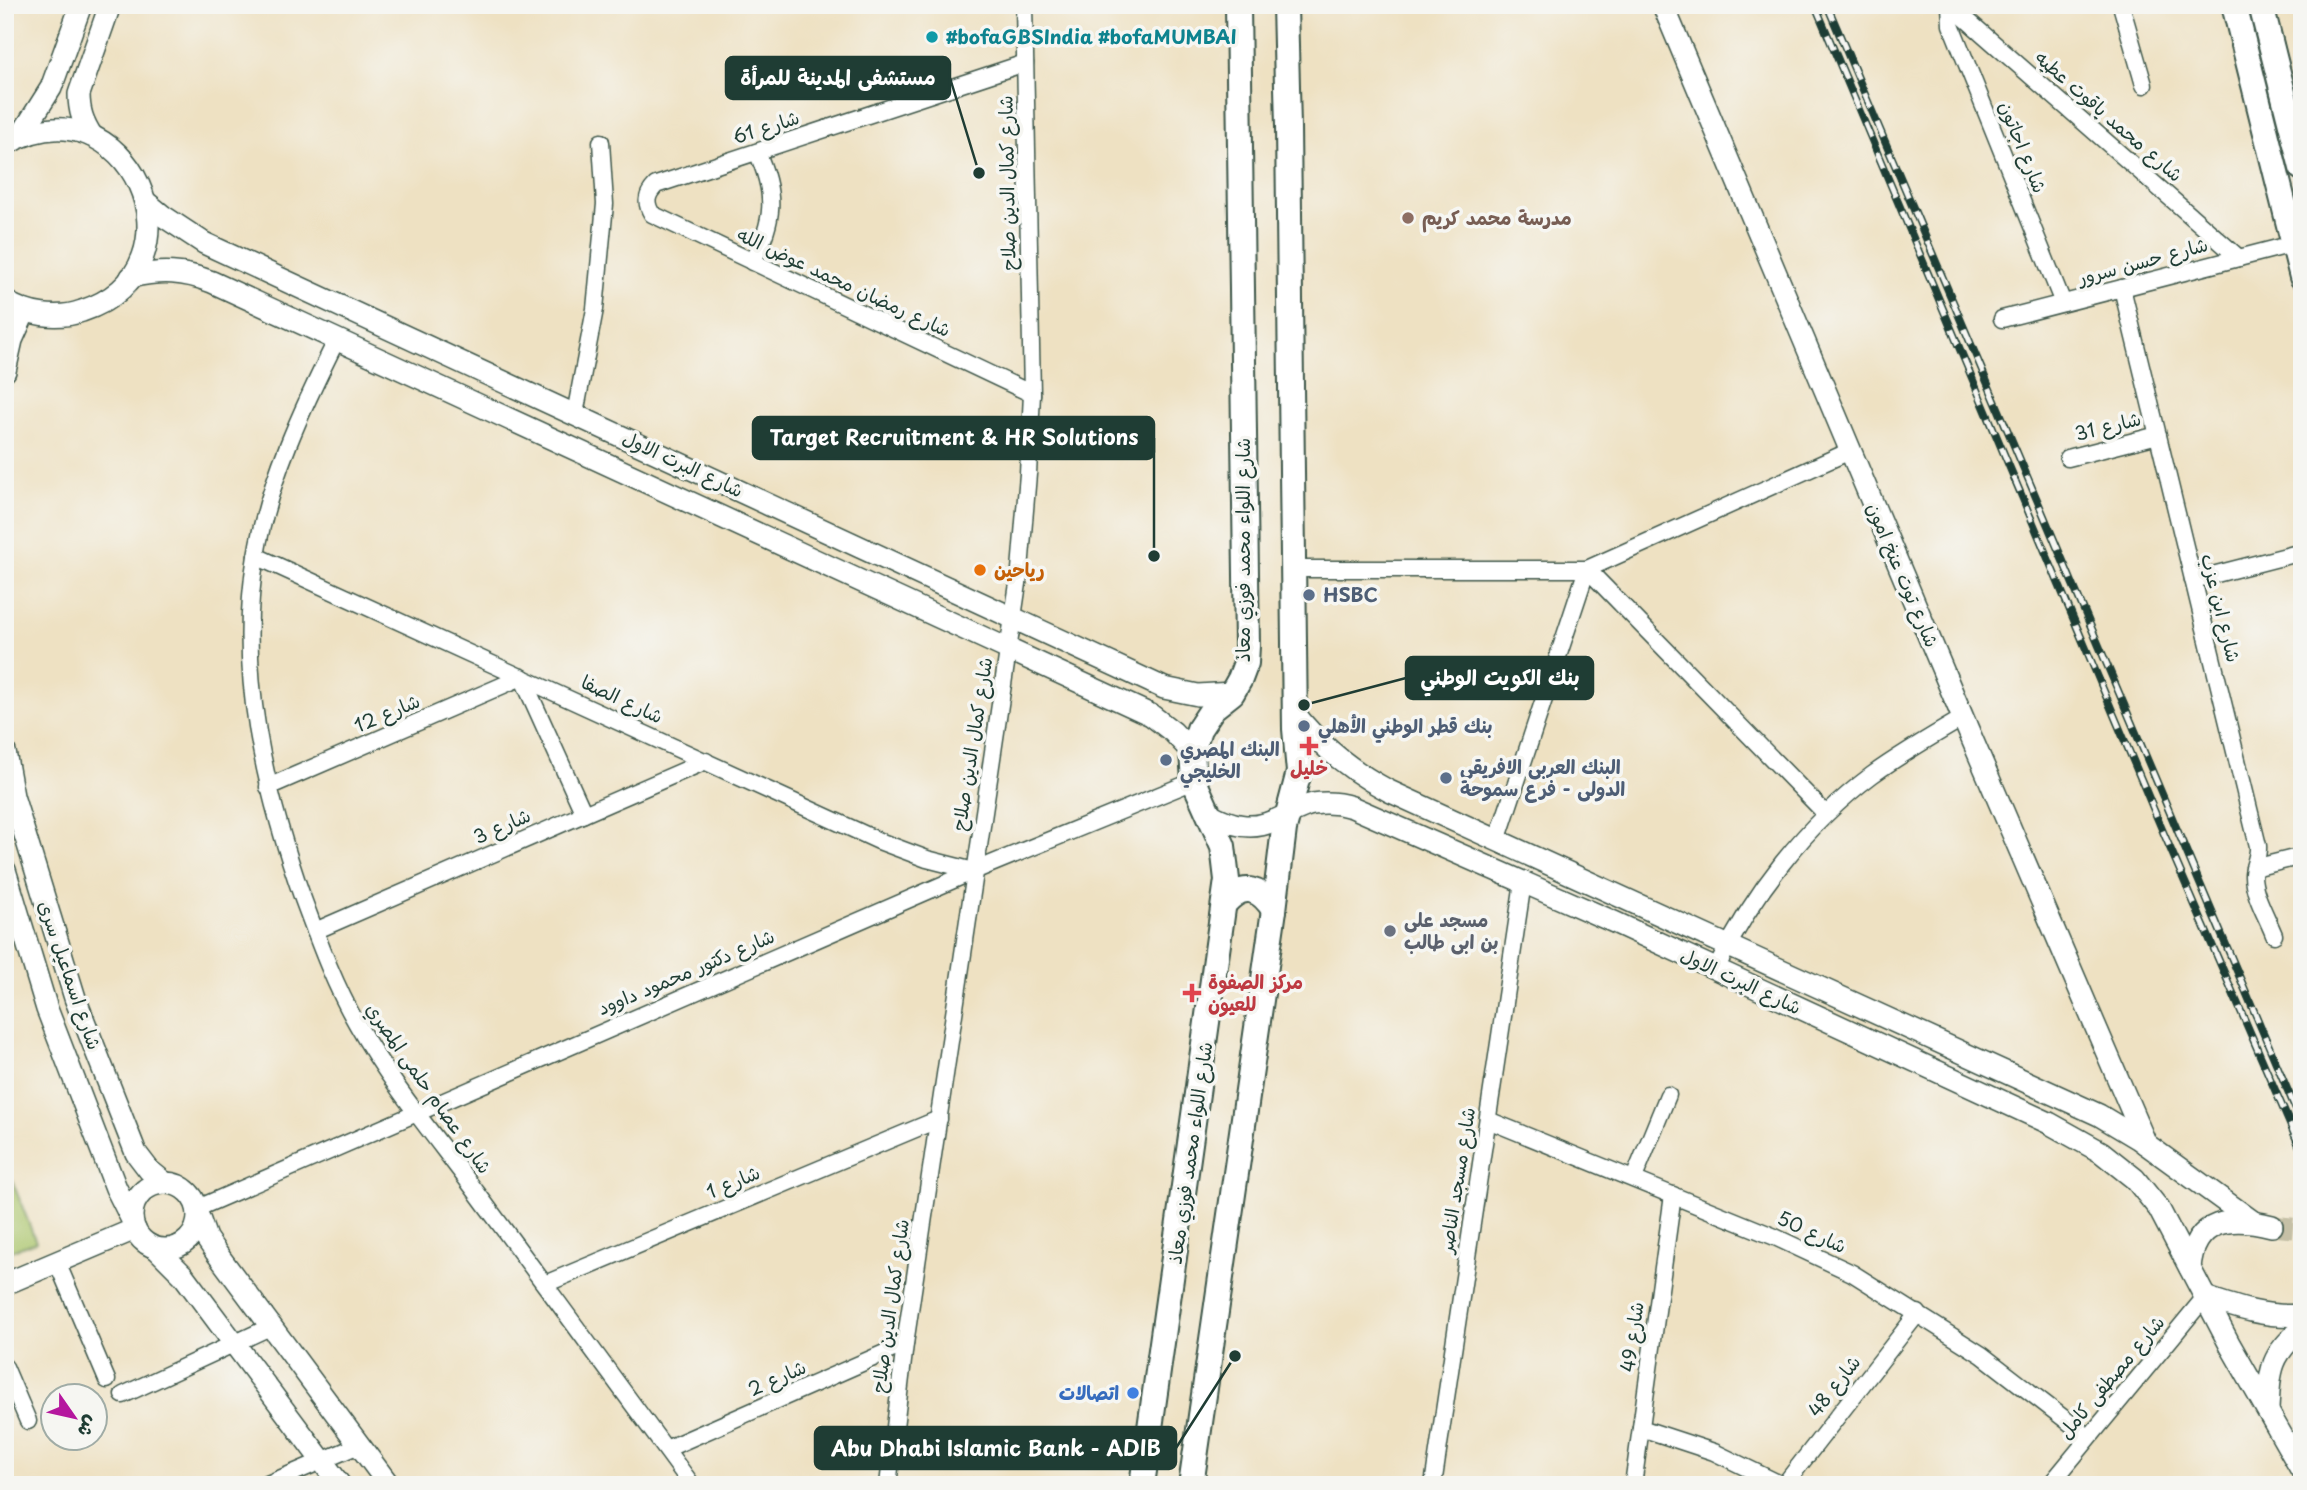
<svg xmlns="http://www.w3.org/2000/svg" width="2307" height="1490" viewBox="0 0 2307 1490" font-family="'Playpen Sans','Playpen Sans Arabic',sans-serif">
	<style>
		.green { fill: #aac56b; stroke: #648150; stroke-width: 2 }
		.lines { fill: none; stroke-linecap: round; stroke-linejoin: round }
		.secondary-tunnel { stroke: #c5c0a6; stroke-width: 21; stroke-dasharray: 21 10; stroke-linecap: butt }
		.street-casing { stroke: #3e5649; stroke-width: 19 }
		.secondary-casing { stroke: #3e5649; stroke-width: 24 }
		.primary-casing { stroke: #3e5649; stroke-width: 28 }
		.street { stroke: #fff; stroke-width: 16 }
		.secondary { stroke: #fff; stroke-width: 21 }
		.primary { stroke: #fff; stroke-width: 24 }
		.rail-casing { stroke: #1f3d34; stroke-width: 8 }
		.rail { stroke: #f6f6f2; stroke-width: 5; stroke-dasharray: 16; stroke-linecap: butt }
		.culture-dot { fill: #0f9aa8; stroke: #f6f6f2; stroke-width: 2.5 }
		.education-dot { fill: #8d6e63; stroke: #f6f6f2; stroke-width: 2.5 }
		.food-dot { fill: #e8710a; stroke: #f6f6f2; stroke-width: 2.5 }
		.service-dot { fill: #5c6f8a; stroke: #f6f6f2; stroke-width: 2.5 }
		.health-dot { fill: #e0444e; stroke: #f6f6f2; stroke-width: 2.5 }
		.worship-dot { fill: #6b7280; stroke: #f6f6f2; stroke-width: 2.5 }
		.shop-dot { fill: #3f7fe0; stroke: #f6f6f2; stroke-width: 2.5 }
		.labels { text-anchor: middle; stroke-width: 7; stroke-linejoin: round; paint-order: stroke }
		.culture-label { font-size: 19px; font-weight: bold; fill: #0d838f; stroke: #f6f6f2; text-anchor: start }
		.street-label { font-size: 19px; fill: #1f3d34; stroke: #f6f6f2 }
		.education-label { font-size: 19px; font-weight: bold; fill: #785e54; stroke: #f6f6f2; text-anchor: start }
		.food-label { font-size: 19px; font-weight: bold; fill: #c56008; stroke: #f6f6f2; text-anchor: start }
		.service-label { font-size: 19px; font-weight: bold; fill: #4e5e75; stroke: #f6f6f2; text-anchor: start }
		.health-label { font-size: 19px; font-weight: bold; fill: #be3a42; stroke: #f6f6f2 }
		.worship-label { font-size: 19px; font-weight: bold; fill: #5b616d; stroke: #f6f6f2; text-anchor: start }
		.shop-label { font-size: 19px; font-weight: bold; fill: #366cbe; stroke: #f6f6f2; text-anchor: end }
		.leader { fill: none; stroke: #1f3d34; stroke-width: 2.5 }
		.callout-dot { fill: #1f3d34; stroke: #f6f6f2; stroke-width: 2.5 }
		.callout { fill: #1f3d34; stroke: #1f3d34; stroke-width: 2.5 }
		.callout-label { font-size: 21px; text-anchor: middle; font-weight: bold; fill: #fff }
	</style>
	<rect width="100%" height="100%" fill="#f6f6f2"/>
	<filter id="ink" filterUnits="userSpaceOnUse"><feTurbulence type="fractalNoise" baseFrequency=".0143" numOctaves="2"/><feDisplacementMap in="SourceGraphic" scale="14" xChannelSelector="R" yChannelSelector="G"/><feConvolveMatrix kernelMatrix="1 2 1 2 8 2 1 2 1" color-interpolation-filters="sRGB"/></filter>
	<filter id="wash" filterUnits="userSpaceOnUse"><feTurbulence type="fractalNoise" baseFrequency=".00686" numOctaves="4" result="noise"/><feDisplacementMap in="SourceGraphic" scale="28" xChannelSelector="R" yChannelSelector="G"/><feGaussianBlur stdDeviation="1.57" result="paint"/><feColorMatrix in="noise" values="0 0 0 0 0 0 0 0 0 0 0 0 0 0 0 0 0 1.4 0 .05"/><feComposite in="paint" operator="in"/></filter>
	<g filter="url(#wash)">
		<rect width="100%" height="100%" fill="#eee1c2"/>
		<path class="green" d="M 5,1162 L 36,1242 L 5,1253 Z"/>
	</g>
	<g filter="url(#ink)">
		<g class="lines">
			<path class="secondary-tunnel" d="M 2272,1226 L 2302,1229"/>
			<defs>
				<g id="street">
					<path d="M 1950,5 L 2239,258"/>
					<path d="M 1950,5 L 1951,25 L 2063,303"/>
					<path d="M 2121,5 L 2144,85"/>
					<path d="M 1025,63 L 656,185 C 646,195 645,203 652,214 L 1032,394"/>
					<path d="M 752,262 C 775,221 776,194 757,152"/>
					<path d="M 2122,288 L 2258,846 C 2259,857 2253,865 2253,875 C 2253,894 2267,917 2274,935"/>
					<path d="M 2002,319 L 2293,244"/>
					<path d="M 337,339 C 303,407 268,481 256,556 C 236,673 265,791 303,899 C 319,942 334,984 357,1024 C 390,1083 437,1139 477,1193 C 549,1290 621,1388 692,1485"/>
					<path d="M 575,414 L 595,309 L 605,204 L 601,142"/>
					<path d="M 2068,458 L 2158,435"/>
					<path d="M 256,556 L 879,841 L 927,859 L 974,871"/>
					<path d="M 1293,569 L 1587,569 L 1850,451"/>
					<path d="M 2193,580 L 2302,552"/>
					<path d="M 268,787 L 522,677 L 584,814"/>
					<path d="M 1497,841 L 1587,569 L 1826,814"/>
					<path d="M 2254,868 L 2302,856"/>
					<path d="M 315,931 L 706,761"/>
					<path d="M 1716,969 C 1752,895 1805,825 1872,775 C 1901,754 1932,736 1963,718"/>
					<path d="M 1488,1120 L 1775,1237 L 1852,1273 L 1982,1355 L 2088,1437"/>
					<path d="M 1634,1178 L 1668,1095"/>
					<path d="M 198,1208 L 974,871 L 1194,781"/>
					<path d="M 57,1262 L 107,1380"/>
					<path d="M 545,1284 L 939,1119"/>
					<path d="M 5,1367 L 28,1421"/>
					<path d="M 123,1395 L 270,1327"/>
					<path d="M 1641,1428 L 1714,1452 L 1782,1485"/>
					<path d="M 666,1449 L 905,1344"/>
					<path d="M 265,1485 L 359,1445"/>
					<path d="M 888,1485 L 905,1344 L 1020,570 L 1028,474 L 1032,394 L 1024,5"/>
					<path d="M 1433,1485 L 1523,882"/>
					<path d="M 1633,1485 L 1673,1195"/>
					<path d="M 1784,1485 L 1918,1313"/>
					<path d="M 2050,1485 L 2205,1297"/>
				</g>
				<g id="secondary">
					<path d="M 1663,5 L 1963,718 L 2146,1144"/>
					<path d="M 92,136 C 83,122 79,111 79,94 L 110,5"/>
					<path d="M 20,137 L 51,88 L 81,5"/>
					<path d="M 5,145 C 127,72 214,268 82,311 C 57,320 27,315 5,301"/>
					<path d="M 146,202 L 163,216 L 204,243 L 1164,688 L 1198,695 L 1232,693"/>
					<path d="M 131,277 C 161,270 184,271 212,282 L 1151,715 L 1173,732 L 1192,752"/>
					<path d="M 5,371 L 12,340 L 25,311"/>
					<path d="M 1295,714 C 1321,747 1351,771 1389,791 L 2099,1115 L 2139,1139 L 2252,1221"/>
					<path d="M 5,752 L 13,796 L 75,998 L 136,1153 L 149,1170 L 165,1183"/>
					<path d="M 1210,814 C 1230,825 1251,831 1273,821 C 1287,816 1298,807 1313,804 C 1327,802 1339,803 1352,807 L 1614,922 L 2049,1123 L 2101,1152 L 2135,1179 L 2159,1209 L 2230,1345 L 2302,1471"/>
					<path d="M 5,870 L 47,1009 L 116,1188 L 132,1220"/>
					<circle cx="165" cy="1216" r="33"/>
					<path d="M 199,1218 L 206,1238 L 215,1251 L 389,1485"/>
					<path d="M 156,1248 L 183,1275 L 340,1485"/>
					<path d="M 2190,1268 C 2194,1218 2232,1216 2272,1226"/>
					<path d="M 5,1284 L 135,1229"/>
					<path d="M 2205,1297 C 2237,1308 2268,1318 2302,1315"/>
					<path d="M 2268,1409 C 2270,1370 2270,1355 2302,1329"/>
				</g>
				<g id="primary">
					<path d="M 2234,5 L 2302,277"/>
					<path d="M 2261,5 L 2302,168"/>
					<path d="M 1225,903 C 1244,882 1260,888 1274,910"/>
					<path d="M 1142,1485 L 1227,880 L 1223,846 L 1194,781 L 1192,752 L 1199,729 L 1213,708 L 1232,693 L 1240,679 L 1246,663 L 1247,646 L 1238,5"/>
					<path d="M 1191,1485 L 1274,910 L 1284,829 L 1299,772 L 1295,729 L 1288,127 L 1285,5"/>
				</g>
			</defs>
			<use href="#street" class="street-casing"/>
			<use href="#secondary" class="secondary-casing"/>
			<use href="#primary" class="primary-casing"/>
			<use href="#street" class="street"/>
			<use href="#secondary" class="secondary"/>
			<use href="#primary" class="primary"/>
			<defs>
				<g id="rail">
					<path d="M 1815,5 L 2164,834 L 2302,1152"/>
					<path d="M 1827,5 L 2302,1124"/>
				</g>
			</defs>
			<use href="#rail" class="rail-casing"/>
			<use href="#rail" class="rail"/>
		</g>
	</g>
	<circle class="culture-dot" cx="932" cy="37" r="7"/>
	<circle class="education-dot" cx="1408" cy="218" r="7"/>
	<circle class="food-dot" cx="980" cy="570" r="7"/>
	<g class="service-dot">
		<circle cx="1309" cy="595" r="7"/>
		<circle cx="1304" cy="726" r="7"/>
		<circle cx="1166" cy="760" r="7"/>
		<circle cx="1446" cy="778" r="7"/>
	</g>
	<g class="health-dot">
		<path d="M1305.5 735.5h7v7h7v7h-7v7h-7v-7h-7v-7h7z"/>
		<path d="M1188.5 982.5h7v7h7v7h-7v7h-7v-7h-7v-7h7z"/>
	</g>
	<circle class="worship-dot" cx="1390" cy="931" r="7"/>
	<circle class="shop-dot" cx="1133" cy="1393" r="7"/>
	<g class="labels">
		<g class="culture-label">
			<text x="946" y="44">#bofaGBSIndia #bofaMUMBAI</text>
		</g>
		<g class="street-label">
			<text transform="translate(2109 116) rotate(41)" y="7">شارع محمد ياقوت عطيه</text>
			<text transform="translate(766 127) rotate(-18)" y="7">شارع 61</text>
			<text transform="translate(2023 147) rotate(68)" y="7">شارع اجاتون</text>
			<text transform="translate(1007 183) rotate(-91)" y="7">شارع كمال الدين صلاح</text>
			<text transform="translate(2143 261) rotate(-15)" y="7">شارع حسن سرور</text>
			<text transform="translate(844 282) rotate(25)" y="7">شارع رمضان محمد عوض الله</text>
			<text transform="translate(2108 426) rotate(-14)" y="7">شارع 31</text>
			<text transform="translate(683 464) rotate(25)" y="7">شارع البرت الاول</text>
			<text transform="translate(1243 550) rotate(-90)" y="7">شارع اللواء محمد فوزي معاذ</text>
			<text transform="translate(1903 575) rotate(67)" y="7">شارع توت عنخ امون</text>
			<text transform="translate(2221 608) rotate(76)" y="7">شارع ابن عزب</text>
			<text transform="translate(622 699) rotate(25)" y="7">شارع الصفا</text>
			<text transform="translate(387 713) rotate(-23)" y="7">شارع 12</text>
			<text transform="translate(972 744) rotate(-81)" y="7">شارع كمال الدين صلاح</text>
			<text transform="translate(502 826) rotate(-24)" y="7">شارع 3</text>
			<text transform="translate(686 972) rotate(-23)" y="7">شارع دكتور محمود داوود</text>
			<text transform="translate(70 975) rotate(71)" y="7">شارع اسماعيل سرى</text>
			<text transform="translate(1741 981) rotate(25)" y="7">شارع البرت الاول</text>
			<text transform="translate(429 1088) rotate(55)" y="7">شارع عصام حلمى المصري</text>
			<text transform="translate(1190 1153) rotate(-82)" y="7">شارع اللواء محمد فوزي معاذ</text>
			<text transform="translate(1457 1180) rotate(-81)" y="7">شارع مسجد الناصر</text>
			<text transform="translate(733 1182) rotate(-23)" y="7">شارع 1</text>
			<text transform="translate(1812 1232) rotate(25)" y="7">شارع 50</text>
			<text transform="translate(890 1306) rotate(-82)" y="7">شارع كمال الدين صلاح</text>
			<text transform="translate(1632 1337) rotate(-82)" y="7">شارع 49</text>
			<text transform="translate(2111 1377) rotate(-50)" y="7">شارع مصطفى كامل</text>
			<text transform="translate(777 1378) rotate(-24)" y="7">شارع 2</text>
			<text transform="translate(1834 1386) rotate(-52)" y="7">شارع 48</text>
		</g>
		<g class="education-label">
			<text x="1422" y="225">مدرسة محمد كريم</text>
		</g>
		<g class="food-label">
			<text x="994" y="577">رياحين</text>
		</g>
		<g class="service-label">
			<text x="1323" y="602">HSBC</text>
			<text x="1318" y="733">بنك قطر الوطني الأهلي</text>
			<text x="1180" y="756">البنك المصري<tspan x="1180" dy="22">الخليجي</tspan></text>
			<text x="1460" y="774">البنك العربى الافريقى<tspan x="1460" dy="22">الدولى - فرع سموحة</tspan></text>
		</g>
		<g class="health-label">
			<text x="1309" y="775">خليل</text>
			<text x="1208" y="989" text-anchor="start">مركز الصفوة<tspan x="1208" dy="22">للعيون</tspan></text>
		</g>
		<g class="worship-label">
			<text x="1404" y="927">مسجد على<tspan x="1404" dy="22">بن ابى طالب</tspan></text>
		</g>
		<g class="shop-label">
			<text x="1119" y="1400">اتصالات</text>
		</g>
	</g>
	<path class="leader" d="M979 173L950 78M1154 556L1154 438M1304 705L1406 678M1235 1356L1176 1448"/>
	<g class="callout-dot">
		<circle cx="979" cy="173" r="7"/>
		<circle cx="1154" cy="556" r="7"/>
		<circle cx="1304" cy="705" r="7"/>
		<circle cx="1235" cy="1356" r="7"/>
	</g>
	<g class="callout">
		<rect x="726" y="57" width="224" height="42" rx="7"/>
		<rect x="753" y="417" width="401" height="42" rx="7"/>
		<rect x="1406" y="657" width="187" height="42" rx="7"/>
		<rect x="815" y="1427" width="361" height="42" rx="7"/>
	</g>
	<g class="callout-label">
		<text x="838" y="85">مستشفى المدينة للمرأة</text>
		<text x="954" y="445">Target Recruitment &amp; HR Solutions</text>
		<text x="1500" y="685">بنك الكويت الوطني</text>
		<text x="996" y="1456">Abu Dhabi Islamic Bank - ADIB</text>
	</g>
	<rect width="2307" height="1490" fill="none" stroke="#f6f6f2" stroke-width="28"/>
	<g transform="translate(74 1417) rotate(124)"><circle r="33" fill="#f6f6f2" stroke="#a0aca6" stroke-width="2"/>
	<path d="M0-5L12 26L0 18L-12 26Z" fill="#b5179e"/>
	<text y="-10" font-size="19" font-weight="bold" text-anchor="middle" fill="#1f3d34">ش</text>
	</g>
</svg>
